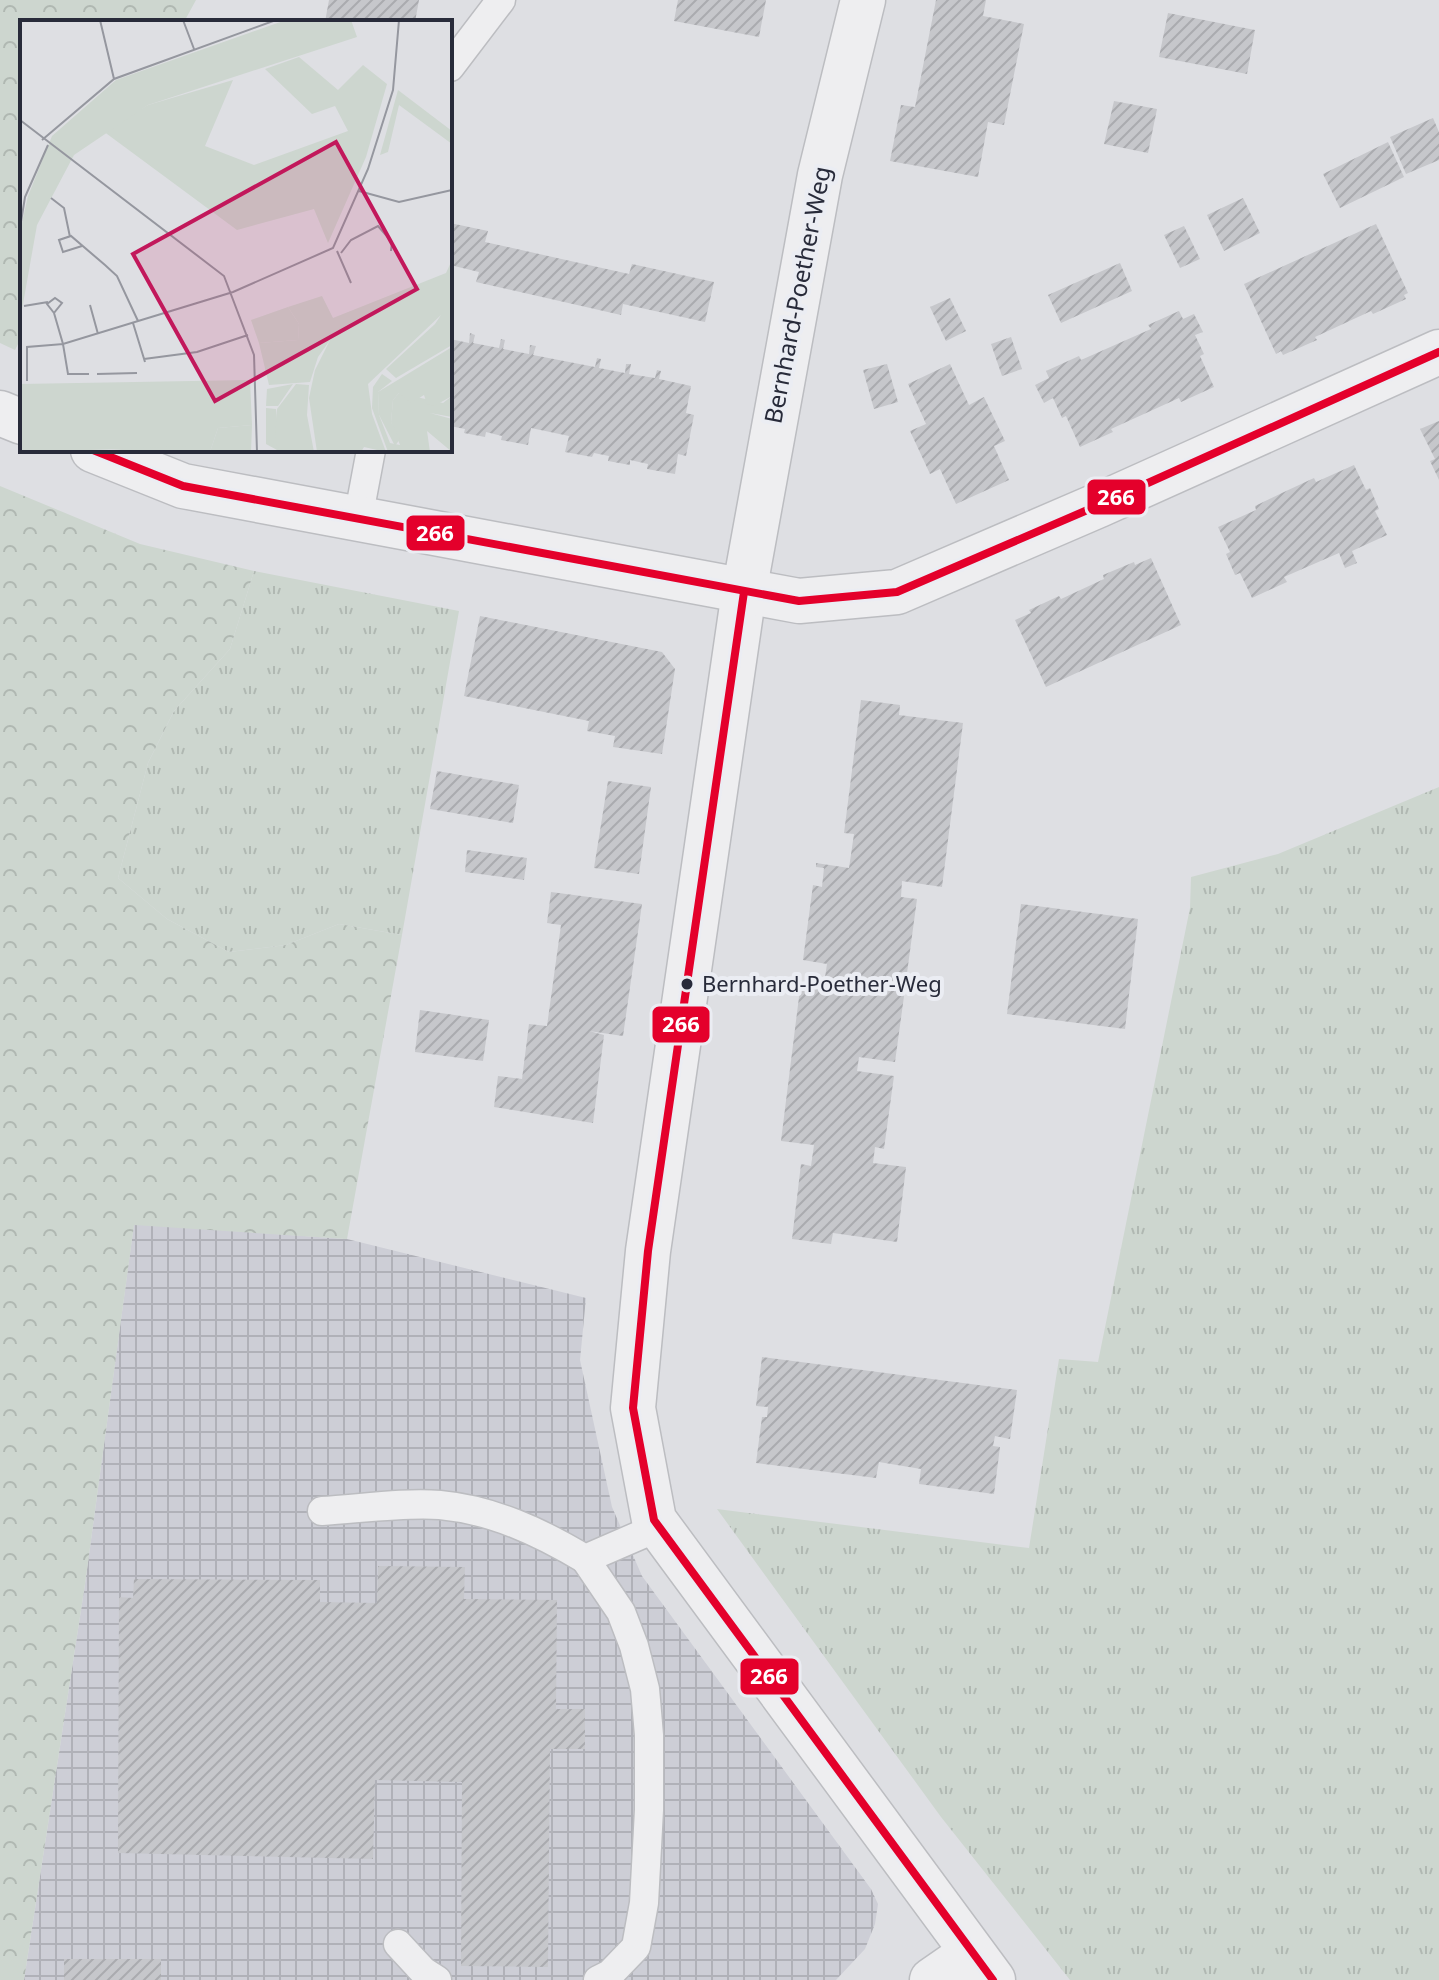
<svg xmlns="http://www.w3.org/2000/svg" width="1439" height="1980" viewBox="0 0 1439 1980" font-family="'Noto Sans',sans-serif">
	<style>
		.industrial { fill: url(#industrial-grid) }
		.grass { fill: url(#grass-tufts) }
		.forest { fill: url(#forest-crowns) }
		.building { fill: url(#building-hatch) }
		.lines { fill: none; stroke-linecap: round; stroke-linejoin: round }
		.lane-casing { stroke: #bcbdc1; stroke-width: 31 }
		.street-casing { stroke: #bcbdc1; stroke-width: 47 }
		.lane { stroke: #eeeef0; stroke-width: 28 }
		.street { stroke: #eeeef0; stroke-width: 44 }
		.bus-1-casing { stroke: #ebedf3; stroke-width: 14 }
		.bus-1 { stroke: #e4002b; stroke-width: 8 }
		.bus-dot { fill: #282b3a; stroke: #ebedf3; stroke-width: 3 }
		.labels { text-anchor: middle; stroke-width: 8; stroke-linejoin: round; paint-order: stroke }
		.bus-label { font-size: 22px; fill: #282b3a; stroke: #ebedf3; text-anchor: start }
		.street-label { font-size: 24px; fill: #282b3a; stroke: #ebedf3 }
		.inset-road { fill: none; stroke: #95979f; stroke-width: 2 }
		.view { fill: #c2185b; fill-opacity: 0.15; stroke: #c2185b; stroke-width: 4 }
		.inset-edge { fill: none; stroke: #282b3a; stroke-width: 4 }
		.line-badge { stroke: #ebedf3; stroke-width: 3 }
		.badge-label { font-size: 22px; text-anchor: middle; font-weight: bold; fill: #fff }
	</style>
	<defs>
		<pattern id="industrial-grid" width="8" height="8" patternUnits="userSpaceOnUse" patternTransform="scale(2)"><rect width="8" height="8" fill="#cdced6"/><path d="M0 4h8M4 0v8" fill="none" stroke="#b0b1b8"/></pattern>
		<pattern id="grass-tufts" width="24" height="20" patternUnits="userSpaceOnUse" patternTransform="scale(2)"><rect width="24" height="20" fill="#cdd6cf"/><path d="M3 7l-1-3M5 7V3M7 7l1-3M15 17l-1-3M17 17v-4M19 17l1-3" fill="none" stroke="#b0b8b2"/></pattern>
		<pattern id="forest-crowns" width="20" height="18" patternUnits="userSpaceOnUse" patternTransform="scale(2)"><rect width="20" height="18" fill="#cdd6cf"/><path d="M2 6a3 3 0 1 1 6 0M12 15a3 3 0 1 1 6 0" fill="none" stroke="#b0b8b2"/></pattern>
		<pattern id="building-hatch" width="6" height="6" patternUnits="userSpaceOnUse" patternTransform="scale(2)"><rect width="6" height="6" fill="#c6c7cb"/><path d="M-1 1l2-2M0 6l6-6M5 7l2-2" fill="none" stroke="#aaabaf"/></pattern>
	</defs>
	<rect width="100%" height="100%" fill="#dedfe3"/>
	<path class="industrial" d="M 134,1224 L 347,1239 L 586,1298 L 580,1360 L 612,1507 L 642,1576 L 871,1889 L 878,1904 L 875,1924 L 865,1949 L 836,1980 L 24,1980 L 85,1584 Z"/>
	<g class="grass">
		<path d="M 254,571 L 459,611 L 402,935 L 339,924 L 286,945 L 229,952 L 167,919 L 118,878 L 148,763 L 174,711 L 230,649 Z"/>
		<path d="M 1439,787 L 1439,1980 L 1070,1980 L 941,1817 L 717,1509 L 1029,1548 L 1059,1359 L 1098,1362 L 1190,908 L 1191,877 L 1278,854 Z"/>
	</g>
	<g class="forest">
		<path d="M 0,0 L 196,0 L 184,22 L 22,22 L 22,336 L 15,350 L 0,343 Z"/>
		<path d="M 0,486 L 140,544 L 254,571 L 230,649 L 174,711 L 148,763 L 118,878 L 167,919 L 229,952 L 286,945 L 339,924 L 402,935 L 347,1239 L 134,1225 L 85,1584 L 24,1980 L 0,1980 Z"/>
	</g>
	<g class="building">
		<path d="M 329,0 L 419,0 L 415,22 L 325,22 Z"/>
		<path d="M 678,0 L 766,0 L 759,37 L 674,21 Z"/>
		<path d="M 936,0 L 986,0 L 983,16 L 1024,24 L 1004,125 L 988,122 L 978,177 L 890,161 L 901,105 L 915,107 Z"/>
		<path d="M 1168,13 L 1255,30 L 1247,74 L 1159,57 Z"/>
		<path d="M 1114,101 L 1157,109 L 1148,153 L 1104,144 Z"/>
		<path d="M 1433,118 L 1439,132 L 1439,160 L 1406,174 L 1390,137 Z"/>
		<path d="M 1388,142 L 1404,177 L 1340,208 L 1323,174 Z"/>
		<path d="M 1243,198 L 1260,233 L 1224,251 L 1207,215 Z"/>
		<path d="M 450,223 L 488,231 L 485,242 L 629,274 L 632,264 L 714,282 L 705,322 L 623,304 L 621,315 L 476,282 L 479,272 L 450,265 Z"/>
		<path d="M 1376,224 L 1408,293 L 1404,295 L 1406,299 L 1373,314 L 1371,311 L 1315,337 L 1317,340 L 1283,355 L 1281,351 L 1276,354 L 1244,284 Z"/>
		<path d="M 1184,226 L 1200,259 L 1180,268 L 1164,235 Z"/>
		<path d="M 1120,263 L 1132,291 L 1061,323 L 1048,295 Z"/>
		<path d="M 950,298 L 966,331 L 946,341 L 930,307 Z"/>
		<path d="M 1179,311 L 1183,319 L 1194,314 L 1203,332 L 1195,335 L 1204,354 L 1200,356 L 1214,387 L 1181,402 L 1179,398 L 1111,429 L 1113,432 L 1080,447 L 1066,416 L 1062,418 L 1053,398 L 1044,403 L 1035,385 L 1049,378 L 1046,371 L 1079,356 L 1081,360 L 1151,329 L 1148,325 Z"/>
		<path d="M 470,333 L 475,335 L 473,343 L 499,348 L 501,339 L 505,340 L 503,349 L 529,354 L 530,345 L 536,346 L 533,355 L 595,367 L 597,358 L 601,359 L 599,368 L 625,373 L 626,364 L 631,364 L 629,374 L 655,378 L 657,370 L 661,371 L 659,379 L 691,386 L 686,413 L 694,415 L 686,456 L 678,454 L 675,474 L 647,469 L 648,464 L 630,460 L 630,465 L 608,461 L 609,456 L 594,453 L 592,457 L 565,452 L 569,436 L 531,428 L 528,445 L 501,440 L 502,436 L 486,432 L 485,437 L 464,433 L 465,429 L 450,426 L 450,339 L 469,343 Z"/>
		<path d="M 1011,337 L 1022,369 L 1002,376 L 991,344 Z"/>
		<path d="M 887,364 L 898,402 L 874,409 L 863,370 Z"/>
		<path d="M 950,364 L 969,405 L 984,397 L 1005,441 L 994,446 L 1009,480 L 956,504 L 940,469 L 930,474 L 910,431 L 926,424 L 908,384 Z"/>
		<path d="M 1439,421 L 1439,480 L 1430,461 L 1435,459 L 1420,429 Z"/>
		<path d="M 1354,465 L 1366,490 L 1370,488 L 1379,509 L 1375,511 L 1387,535 L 1352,551 L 1357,563 L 1345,568 L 1339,553 L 1284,577 L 1287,582 L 1252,598 L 1240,573 L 1235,575 L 1226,554 L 1230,552 L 1218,527 L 1256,510 L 1255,506 L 1284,492 L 1314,478 L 1316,482 Z"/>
		<path d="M 1151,558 L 1181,625 L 1046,687 L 1015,620 L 1031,613 L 1029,610 L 1059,596 L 1061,599 L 1104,579 L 1103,575 L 1134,562 L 1135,565 Z"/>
		<path d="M 480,616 L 662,652 L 675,669 L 662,754 L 613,747 L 615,736 L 587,731 L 589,721 L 464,696 Z"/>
		<path d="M 861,700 L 900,705 L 899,715 L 963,723 L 942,887 L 902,881 L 901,897 L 917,899 L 907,973 L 898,972 L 895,988 L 905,989 L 895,1062 L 859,1057 L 857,1071 L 894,1076 L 884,1149 L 875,1147 L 873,1163 L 906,1167 L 897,1242 L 833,1233 L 831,1244 L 792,1239 L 801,1164 L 811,1166 L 814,1145 L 781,1141 L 801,981 L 824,984 L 827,964 L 803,960 L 813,885 L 822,887 L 824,868 L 816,867 L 816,863 L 849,868 L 854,834 L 844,833 Z"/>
		<path d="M 437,771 L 519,785 L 513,823 L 430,809 Z"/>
		<path d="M 608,781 L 651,787 L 639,874 L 594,868 Z"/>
		<path d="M 467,850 L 527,858 L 524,880 L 465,872 Z"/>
		<path d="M 551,892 L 642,904 L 623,1036 L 589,1031 L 604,1035 L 593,1123 L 494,1107 L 498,1076 L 522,1079 L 529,1024 L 547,1026 L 561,925 L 547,923 Z"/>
		<path d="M 1021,904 L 1138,919 L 1125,1029 L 1007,1014 Z"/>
		<path d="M 420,1010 L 489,1020 L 483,1061 L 415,1052 Z"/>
		<path d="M 762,1357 L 1017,1390 L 1010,1439 L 995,1436 L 993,1446 L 1000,1447 L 994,1494 L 919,1484 L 921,1469 L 879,1462 L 876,1478 L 756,1463 L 762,1417 L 767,1417 L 768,1407 L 756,1406 Z"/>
		<path d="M 378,1566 L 465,1567 L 464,1599 L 557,1600 L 556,1709 L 585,1709 L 585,1749 L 550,1749 L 548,1967 L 461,1966 L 462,1782 L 375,1780 L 373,1859 L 118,1853 L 119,1597 L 133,1598 L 134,1579 L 320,1580 L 320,1602 L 377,1603 Z"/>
		<rect x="64" y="1959" width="97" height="21"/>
	</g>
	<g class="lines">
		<defs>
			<g id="lane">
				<path d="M 450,67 L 501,0"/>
				<path d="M 358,519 L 371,450"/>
				<path d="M 322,1511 C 358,1509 404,1502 440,1505 C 493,1510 540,1532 585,1559 L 659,1527"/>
				<path d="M 585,1559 L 621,1612 L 634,1646 L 645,1689 L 649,1735 L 649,1810 L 644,1903 L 636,1947 L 610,1974 L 598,1980"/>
				<path d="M 398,1944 L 423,1971 L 437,1980"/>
			</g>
			<g id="street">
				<path d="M 863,0 L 820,175 L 744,592 L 648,1251 L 633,1408 L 654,1520 L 993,1980"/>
				<path d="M 0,413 L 22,422"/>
				<path d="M 93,450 L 183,486 L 799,601 L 897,592 L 1099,505 L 1439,352"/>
				<path d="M 932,1980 L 971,1953"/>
			</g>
		</defs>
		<use href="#lane" class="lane-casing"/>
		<use href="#street" class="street-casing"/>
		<use href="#lane" class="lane"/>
		<use href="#street" class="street"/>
		<defs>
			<g id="bus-1">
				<path d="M 93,450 L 183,486 L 799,601 L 897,592 L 1099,505 L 1439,352"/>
				<path d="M 744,592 L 648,1251 L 633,1408 L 654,1520 L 993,1980"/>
			</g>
		</defs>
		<use href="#bus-1" class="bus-1-casing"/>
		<use href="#bus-1" class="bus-1"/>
	</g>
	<circle class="bus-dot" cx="687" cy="984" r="7"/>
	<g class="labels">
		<g class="bus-label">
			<text x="702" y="992">Bernhard-Poether-Weg</text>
		</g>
		<g class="street-label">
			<text transform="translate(798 295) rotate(-79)" y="8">Bernhard-Poether-Weg</text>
		</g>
	</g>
	<g transform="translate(20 20)">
		<rect width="432" height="432" fill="#dedfe3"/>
		<path d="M 279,37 L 318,70 L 343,45 L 367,64 L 346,137 L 308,223 L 294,189 L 217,210 L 83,111 L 128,85 L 213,60 L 185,126 L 234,145 L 328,111 L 315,86 L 292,94 L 245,49 ZM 378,70 L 432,111 L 432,124 L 379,85 L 368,132 L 360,135 ZM 268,287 L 279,304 L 278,320 L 239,323 L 231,300 ZM 362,354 L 372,361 L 358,372 L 359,395 L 370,423 L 380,425 L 371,402 L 373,380 L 379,373 L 423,383 L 432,376 L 432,397 L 410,393 L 432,399 L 432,432 L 407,411 L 410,432 L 368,432 L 352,388 L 353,367 ZM 246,388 L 256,389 L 260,432 L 246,432 L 257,430 L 246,424 ZM 232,405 L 231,432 L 190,432 L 198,408 Z" fill="#cdd6cf"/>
		<path d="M 266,0 L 331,0 L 337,17 L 128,85 L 54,135 L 17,205 L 0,301 L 0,211 L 8,176 L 32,116 L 96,60 ZM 432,240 L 432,325 L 376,358 L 366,349 L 415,304 L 421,295 L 348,364 L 352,394 L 366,432 L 344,427 L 341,432 L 297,432 L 289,378 L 295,350 L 310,320 L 298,337 L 290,362 L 249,365 L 239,323 L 278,320 L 279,304 L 268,287 L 302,276 L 313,298 L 426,253 ZM 432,327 L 432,376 L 414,386 L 407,384 L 404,375 L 391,383 L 379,373 L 373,380 L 371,402 L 380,419 L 375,426 L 359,395 L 358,372 ZM 230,360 L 232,405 L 198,408 L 190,432 L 177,432 L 177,427 L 0,432 L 0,364 ZM 273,364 L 258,386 L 246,386 L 247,369 ZM 276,364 L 289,365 L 287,395 L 294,432 L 260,432 L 255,421 L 257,389 Z" fill="#cdd6cf"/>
		<path d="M 177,426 L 177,432 L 71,432 L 112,428 Z" fill="#cdd6cf"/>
		<path class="inset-road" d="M 80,0 L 94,59M 163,0 L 174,29M 0,100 L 204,256 L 234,335 L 237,432M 22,120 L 94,59 L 256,0M 339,171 L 379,182 L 432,170M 31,178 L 44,188 L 50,217M 0,208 L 5,177 L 28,125M 62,226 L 43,232 L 39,220 L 51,216 L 85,245 L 97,256 L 118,301M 317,231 L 331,263M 321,233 L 331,220 L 358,206 L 372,222 L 371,231M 70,285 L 78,314M 4,286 L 28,282M 34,293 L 27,284 L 35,278 L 42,283 L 34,293 L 43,324 L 213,272 L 313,228 L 348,149 L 373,70 L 379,0M 113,303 L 125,342M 124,339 L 177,332 L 228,315M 77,354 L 117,353M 7,361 L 7,327 L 43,324 L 48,354 L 69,354"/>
		<path class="view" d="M 316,122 L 397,269 L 195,381 L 113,234 Z"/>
		<rect width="432" height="432" class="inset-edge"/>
	</g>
	<g class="line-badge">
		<rect x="1086" y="478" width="61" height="38" rx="8" fill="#e4002b"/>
		<rect x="405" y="514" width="61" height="38" rx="8" fill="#e4002b"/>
		<rect x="651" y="1005" width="60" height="39" rx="8" fill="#e4002b"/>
		<rect x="739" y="1657" width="61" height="39" rx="8" fill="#e4002b"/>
	</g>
	<g class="badge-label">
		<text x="1116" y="505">266</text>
		<text x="435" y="541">266</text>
		<text x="681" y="1032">266</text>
		<text x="769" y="1684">266</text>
	</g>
</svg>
